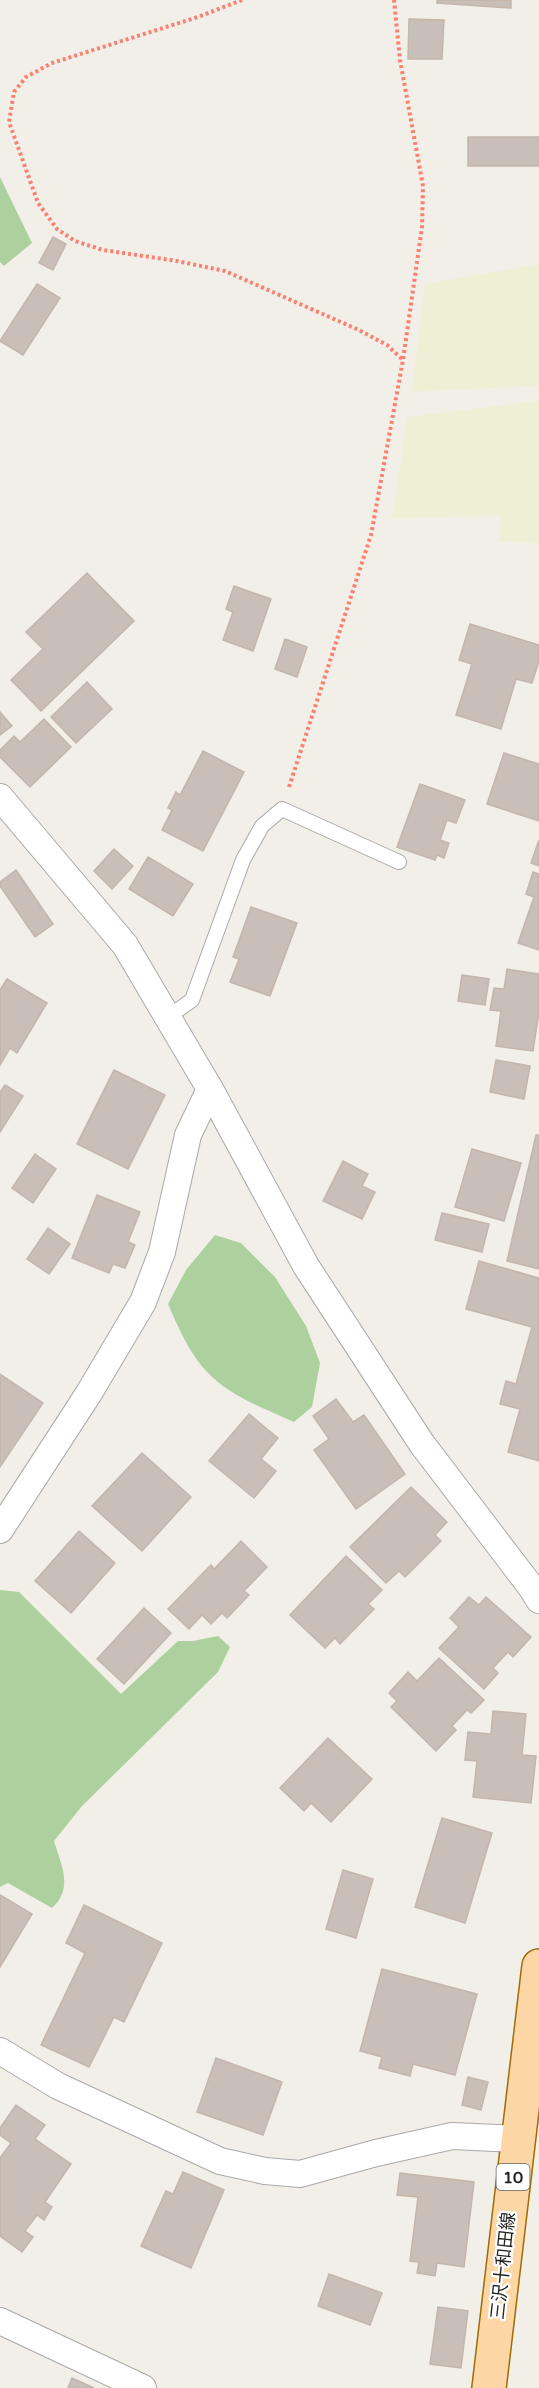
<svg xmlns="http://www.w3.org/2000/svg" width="539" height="2388" viewBox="0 0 539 2388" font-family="'Varela Round','Noto Sans JP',sans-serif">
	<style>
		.farmland { fill: #eef0d5 }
		.forest { fill: #add19e }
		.building { fill: #c7bfb8; stroke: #c4b6ab; stroke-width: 1.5 }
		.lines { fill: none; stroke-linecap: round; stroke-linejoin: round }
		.service-casing { stroke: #a9a9a9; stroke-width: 16 }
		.minor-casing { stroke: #a9a9a9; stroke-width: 28 }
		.primary-casing { stroke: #a06b00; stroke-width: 36 }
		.path { stroke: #fa8072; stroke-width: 4; stroke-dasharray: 3 3; stroke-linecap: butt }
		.service { stroke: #fff; stroke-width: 14 }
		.minor { stroke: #fff; stroke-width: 26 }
		.primary { stroke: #fcd6a4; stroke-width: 33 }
		.labels { text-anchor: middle; stroke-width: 4.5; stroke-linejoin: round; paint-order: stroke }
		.shield { fill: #fff; stroke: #646464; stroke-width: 1.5 }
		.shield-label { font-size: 16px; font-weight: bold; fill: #222 }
		.street-label { font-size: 18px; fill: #222; stroke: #fff }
	</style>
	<rect width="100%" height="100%" fill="#f2efe9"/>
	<g class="farmland">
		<path d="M 539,264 L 539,386 L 412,392 L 425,284 Z"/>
		<path d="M 539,401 L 539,543 L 499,542 L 501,515 L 392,519 L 407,417 Z"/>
	</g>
	<g class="forest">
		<path d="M 0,177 L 32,243 L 4,266 L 0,262 Z"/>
		<path d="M 215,1235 L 241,1243 L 275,1277 L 306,1326 L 320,1363 L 312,1407 L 294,1422 C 265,1409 230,1396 208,1373 C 190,1355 178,1327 168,1304 L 186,1270 Z"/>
		<path d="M 0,1590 L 19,1592 L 121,1694 L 178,1641 L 193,1641 L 218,1636 L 230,1647 L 218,1672 L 82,1806 L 54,1841 C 61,1865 74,1888 52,1908 L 8,1883 L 0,1887 Z"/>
	</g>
	<g class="building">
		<path d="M 437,0 L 511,0 L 511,8 L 437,3 Z"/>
		<path d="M 409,19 L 444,20 L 442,59 L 408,59 Z"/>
		<rect x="468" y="137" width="71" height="29"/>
		<path d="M 53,237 L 66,244 L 53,270 L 39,263 Z"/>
		<path d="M 37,284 L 60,298 L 23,355 L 0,341 Z"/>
		<path d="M 87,573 L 134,621 L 41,711 L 11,680 L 43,649 L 26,632 Z"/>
		<path d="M 234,586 L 271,599 L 253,651 L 223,640 L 233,612 L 226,609 Z"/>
		<path d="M 470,624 L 539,645 L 539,661 L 532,683 L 516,679 L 501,729 L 456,715 L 472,664 L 459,660 Z"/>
		<path d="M 285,639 L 307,647 L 297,677 L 275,669 Z"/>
		<path d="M 87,682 L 112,709 L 76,743 L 51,717 Z"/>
		<path d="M 0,712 L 12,726 L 0,735 Z"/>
		<path d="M 44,719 L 71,747 L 30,787 L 0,757 L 0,750 L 14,736 L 20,742 Z"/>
		<path d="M 203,751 L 244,772 L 203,851 L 162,830 L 172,810 L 168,808 L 176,792 L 180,795 Z"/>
		<path d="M 504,753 L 539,764 L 539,821 L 487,804 Z"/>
		<path d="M 420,784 L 465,800 L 456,823 L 447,820 L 440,840 L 449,843 L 444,858 L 437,855 L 435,860 L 397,847 Z"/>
		<path d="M 539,840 L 539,866 L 531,863 Z"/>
		<path d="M 114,849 L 133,866 L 112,889 L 94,871 Z"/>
		<path d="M 148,857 L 193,884 L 173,916 L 129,889 Z"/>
		<path d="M 16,870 L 53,924 L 35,937 L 0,886 L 0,882 Z"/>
		<path d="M 533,872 L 539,874 L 539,950 L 518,943 L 534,897 L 526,894 Z"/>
		<path d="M 251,907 L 297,923 L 270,996 L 230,982 L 239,959 L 233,957 Z"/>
		<path d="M 507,969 L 539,974 L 539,1012 L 533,1051 L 496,1046 L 501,1011 L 490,1010 L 494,988 L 504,989 Z"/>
		<path d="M 462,975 L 489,979 L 485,1005 L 458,1001 Z"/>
		<path d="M 7,979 L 47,1003 L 17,1053 L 10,1048 L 0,1065 L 0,990 Z"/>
		<path d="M 496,1060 L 530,1066 L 524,1099 L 490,1092 Z"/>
		<path d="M 114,1070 L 165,1095 L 128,1169 L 77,1144 Z"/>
		<path d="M 5,1085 L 23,1096 L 0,1132 L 0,1092 Z"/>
		<path d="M 536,1135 L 539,1135 L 539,1269 L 507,1261 Z"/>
		<path d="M 472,1149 L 521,1163 L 504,1221 L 455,1207 Z"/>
		<path d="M 35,1154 L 56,1169 L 33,1203 L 12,1188 Z"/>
		<path d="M 343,1161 L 368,1174 L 362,1186 L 375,1192 L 362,1219 L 323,1201 Z"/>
		<path d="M 97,1195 L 140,1212 L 128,1242 L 135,1245 L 125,1268 L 113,1264 L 109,1273 L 72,1258 Z"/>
		<path d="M 442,1213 L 489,1224 L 482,1252 L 435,1240 Z"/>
		<path d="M 48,1228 L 70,1244 L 49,1274 L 27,1259 Z"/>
		<path d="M 479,1261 L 539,1278 L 539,1461 L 508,1452 L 520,1409 L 500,1404 L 506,1381 L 516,1384 L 532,1327 L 466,1309 Z"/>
		<path d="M 0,1374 L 43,1403 L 0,1467 Z"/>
		<path d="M 336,1399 L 353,1422 L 364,1415 L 405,1474 L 356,1509 L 314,1450 L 329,1439 L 313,1416 Z"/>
		<path d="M 249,1414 L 278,1438 L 261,1459 L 276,1471 L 254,1498 L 209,1461 Z"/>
		<path d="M 142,1453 L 191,1497 L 142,1551 L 92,1506 Z"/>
		<path d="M 411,1487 L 447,1522 L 435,1535 L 441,1541 L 405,1577 L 399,1571 L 386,1583 L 350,1547 Z"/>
		<path d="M 79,1531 L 115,1563 L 71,1613 L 35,1581 Z"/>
		<path d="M 241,1541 L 267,1567 L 244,1591 L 249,1595 L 227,1618 L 222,1613 L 211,1624 L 202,1615 L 189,1629 L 168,1609 L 211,1565 L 214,1569 Z"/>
		<path d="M 346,1556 L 382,1590 L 368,1604 L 374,1609 L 340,1644 L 335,1638 L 325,1648 L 290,1615 Z"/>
		<path d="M 469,1597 L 479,1605 L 486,1597 L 531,1637 L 513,1657 L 508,1652 L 493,1668 L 498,1673 L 484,1689 L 439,1648 L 459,1627 L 450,1618 Z"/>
		<path d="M 144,1608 L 171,1633 L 124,1684 L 97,1659 Z"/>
		<path d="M 439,1658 L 484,1700 L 471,1713 L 467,1710 L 452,1726 L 456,1730 L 436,1751 L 391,1707 L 397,1701 L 389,1693 L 408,1672 L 417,1681 Z"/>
		<path d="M 493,1711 L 526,1714 L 522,1755 L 536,1756 L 531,1803 L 473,1797 L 477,1761 L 465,1760 L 468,1732 L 491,1734 Z"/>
		<path d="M 328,1738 L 372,1779 L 331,1822 L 311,1803 L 304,1811 L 280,1788 Z"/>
		<path d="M 442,1818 L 492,1833 L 465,1923 L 415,1907 Z"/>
		<path d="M 343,1870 L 373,1879 L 356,1938 L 326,1929 Z"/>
		<path d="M 0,1895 L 32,1914 L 0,1967 Z"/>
		<path d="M 84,1905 L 162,1943 L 124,2022 L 114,2017 L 89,2067 L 41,2045 L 85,1953 L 66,1943 Z"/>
		<path d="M 382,1969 L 477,1994 L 455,2075 L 413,2064 L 410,2076 L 379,2068 L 382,2057 L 360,2051 Z"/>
		<path d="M 216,2058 L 282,2082 L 263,2135 L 197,2112 Z"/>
		<path d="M 468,2077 L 488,2082 L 481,2110 L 462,2105 Z"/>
		<path d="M 16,2105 L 45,2125 L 35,2139 L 71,2164 L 45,2202 L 52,2207 L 44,2220 L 37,2215 L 25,2231 L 33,2237 L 22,2252 L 0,2236 L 0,2158 L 11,2143 L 0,2135 L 0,2128 Z"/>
		<path d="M 183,2172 L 224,2190 L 191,2268 L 141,2246 L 166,2191 L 173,2194 Z"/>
		<path d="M 400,2173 L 474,2182 L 464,2267 L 437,2263 L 435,2276 L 417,2273 L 419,2262 L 410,2261 L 418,2197 L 397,2195 Z"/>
		<path d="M 329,2274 L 382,2293 L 370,2325 L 318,2306 Z"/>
		<path d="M 438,2307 L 468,2311 L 461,2368 L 430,2364 Z"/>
		<path d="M 72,2378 L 94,2388 L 68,2388 Z"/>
	</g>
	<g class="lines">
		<defs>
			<path id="service" d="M 168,1017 L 192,1000 L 243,860 L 262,826 L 282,809 L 399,862"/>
			<g id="minor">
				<path d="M 0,797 L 125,945 L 210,1089 L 306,1266 L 422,1444 L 531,1587 L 539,1600"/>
				<path d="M 0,1530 L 89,1393 L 143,1302 L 162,1252 L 188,1135 L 210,1089"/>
				<path d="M 0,2051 L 58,2086 L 220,2161 L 265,2171 L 300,2174 L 376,2153 L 452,2136 L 518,2139"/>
				<path d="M 0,2321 L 143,2388"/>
			</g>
			<path id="primary" d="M 489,2388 L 539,1966"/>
		</defs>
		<use href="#service" class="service-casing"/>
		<use href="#minor" class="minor-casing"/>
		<use href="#primary" class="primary-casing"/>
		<g class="path">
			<path d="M 242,0 L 198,17 L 52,63 L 26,77 L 14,92 L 9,122 L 38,203 L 57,229 L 75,241 L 103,250 L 177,261 L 225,271 L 359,330 L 387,345 L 403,360"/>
			<path d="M 289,787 L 371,535 L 403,360 L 422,227 L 423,186 L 400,60 L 394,0"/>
		</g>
		<use href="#service" class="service"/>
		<use href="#minor" class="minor"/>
		<use href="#primary" class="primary"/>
	</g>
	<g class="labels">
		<rect class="shield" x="496.5" y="2164" width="33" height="26" rx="4.5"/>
		<g class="shield-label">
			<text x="513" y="2183">10</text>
		</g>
		<g class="street-label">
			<text transform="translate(503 2266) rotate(-84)" y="6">三沢十和田線</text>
		</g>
	</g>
</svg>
